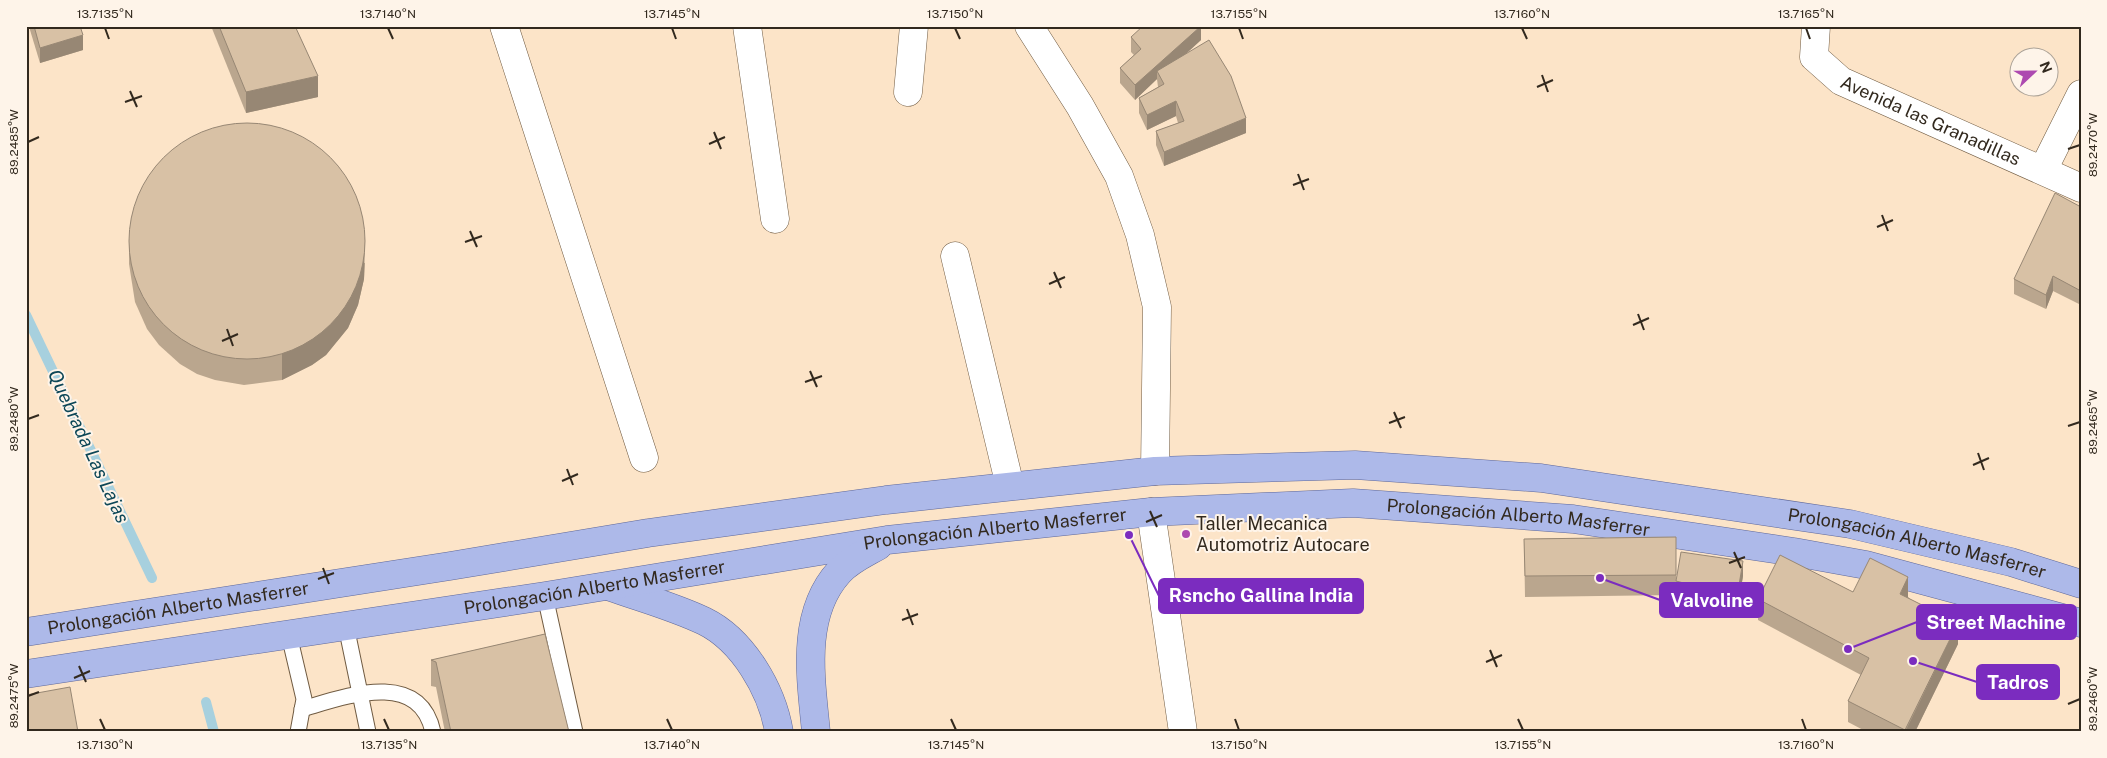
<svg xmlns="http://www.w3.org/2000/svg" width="2107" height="758" viewBox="0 0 2107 758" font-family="'Public Sans',sans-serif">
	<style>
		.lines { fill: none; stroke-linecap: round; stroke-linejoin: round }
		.stream { stroke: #a7d0de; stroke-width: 10 }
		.service-casing { stroke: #705b42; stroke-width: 17 }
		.minor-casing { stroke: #705b42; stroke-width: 29 }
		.primary-casing { stroke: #5f6899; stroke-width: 29 }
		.service { stroke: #fff; stroke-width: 15 }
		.minor { stroke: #fff; stroke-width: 28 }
		.primary { stroke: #adb9e9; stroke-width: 28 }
		.wall { fill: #baa68e }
		.shaded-wall { fill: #978774 }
		.building { fill: #d8c1a5; stroke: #978774 }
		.ticks { fill: none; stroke: #32291e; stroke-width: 2 }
		.poi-dot { fill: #ad4ab0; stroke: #fef4e9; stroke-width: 2 }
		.labels { text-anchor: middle; stroke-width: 4; stroke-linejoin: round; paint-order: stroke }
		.street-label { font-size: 18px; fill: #32291e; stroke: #fef4e9 }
		.poi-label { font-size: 18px; fill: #32291e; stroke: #fef4e9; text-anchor: start }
		.water-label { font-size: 19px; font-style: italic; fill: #0d4757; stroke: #fef4e9 }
		.leader { fill: none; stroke: #7b2cbf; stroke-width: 2 }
		.callout-dot { fill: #7b2cbf; stroke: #fef4e9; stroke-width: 2 }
		.callout { fill: #7b2cbf; stroke: #7b2cbf; stroke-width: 2 }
		.callout-label { font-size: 19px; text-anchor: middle; font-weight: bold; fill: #fff }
		.neatline { fill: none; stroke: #32291e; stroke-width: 2 }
		.ticks-label { font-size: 12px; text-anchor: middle; fill: #32291e }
	</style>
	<rect width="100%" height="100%" fill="#fce4c8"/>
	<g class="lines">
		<g class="stream">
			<path d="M 26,315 L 152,578"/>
			<path d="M 206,702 L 214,732"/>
		</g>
		<defs>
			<g id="service">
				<path d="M 545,596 L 575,732"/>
				<path d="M 346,626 L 368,732"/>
				<path d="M 289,635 L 304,699 L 298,732"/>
				<path d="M 302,709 C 344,697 419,668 433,732"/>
			</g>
			<g id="minor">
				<path d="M 504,26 L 644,458"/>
				<path d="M 747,26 L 775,219"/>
				<path d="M 1029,26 L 1080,106 L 1119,176 L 1140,235 L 1157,307 L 1155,471"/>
				<path id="s1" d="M 1816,26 L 1814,57 L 1841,81 L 2081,188"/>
				<path d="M 908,92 L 914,26"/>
				<path d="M 2043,170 L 2081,94"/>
				<path d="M 955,256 L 1010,486"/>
				<path d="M 1151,512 L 1183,732"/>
			</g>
			<g id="primary">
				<path d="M 611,587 C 642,598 675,607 704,621 C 743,640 772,690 779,732"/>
				<path id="s2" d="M 26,632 L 450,566 L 648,533 L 886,500 L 1155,471 L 1355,465 L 1541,478 L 1850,524 L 2011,562 L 2081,584"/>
				<path id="s3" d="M 26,674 L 545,596 L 887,540 L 1151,512 L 1353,503 L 1573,519 L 1794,552 L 1866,565 L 2081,623"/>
				<path d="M 816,732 C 811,679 800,615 839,572 C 850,560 864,554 878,546"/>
			</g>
		</defs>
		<use href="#service" class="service-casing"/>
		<use href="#minor" class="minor-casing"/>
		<use href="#primary" class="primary-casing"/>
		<use href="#service" class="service"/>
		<use href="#minor" class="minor"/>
		<use href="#primary" class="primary"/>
	</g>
	<g class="wall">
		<path d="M 30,26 L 80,26 L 83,50 L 40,63 L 30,30 Z"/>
		<path d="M 211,26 L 295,26 L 318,97 L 246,113 Z"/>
		<path d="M 1201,26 L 1201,40 L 1186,54 L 1246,133 L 1164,166 L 1156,145 L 1156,131 L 1178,123 L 1176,116 L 1147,130 L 1139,113 L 1139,98 L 1158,87 L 1157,79 L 1135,100 L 1120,83 L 1120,68 L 1134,55 L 1131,52 L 1131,37 Z"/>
		<path d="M 2081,207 L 2081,305 L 2053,291 L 2046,309 L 2014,294 L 2014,279 Z"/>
		<path d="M 129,239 L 365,263 L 364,279 L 358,305 L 348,328 L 326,355 L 312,365 L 282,380 L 244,385 L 215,380 L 197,374 L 180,364 L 159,345 L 147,329 L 135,302 L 129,264 Z"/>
		<path d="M 1676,537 L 1676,581 L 1743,576 L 1737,612 L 1676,595 L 1525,597 L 1524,539 Z"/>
		<path d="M 1853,592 L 1908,597 L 1958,644 L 1915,732 L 1867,732 L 1848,722 L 1848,701 L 1861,675 L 1758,620 L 1758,599 Z"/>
		<path d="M 545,634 L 569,732 L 445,732 L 436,687 L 431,686 L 431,660 Z"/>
	</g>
	<g class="shaded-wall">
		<path d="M 1201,26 L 1201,40 L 1160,77 L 1157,71 L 1157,79 L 1135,100 L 1135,85 Z"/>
		<path d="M 83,35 L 83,50 L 40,63 L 40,48 Z"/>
		<path d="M 318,76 L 318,97 L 246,113 L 246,92 Z"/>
		<path d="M 1176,101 L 1176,116 L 1147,130 L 1147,115 Z"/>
		<path d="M 1246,118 L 1246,133 L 1164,166 L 1164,152 Z"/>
		<path d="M 365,237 L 364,279 L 358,305 L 348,328 L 326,355 L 312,365 L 282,380 L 282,354 Z"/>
		<path d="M 2053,276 L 2053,291 L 2046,309 L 2046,295 Z"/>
		<path d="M 1743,561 L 1743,576 L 1737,612 L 1737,597 Z"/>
		<path d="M 1908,577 L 1908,597 L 1900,615 L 1900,594 Z"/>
		<path d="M 1958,623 L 1958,644 L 1915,732 L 1905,732 Z"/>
	</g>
	<g class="building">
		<path d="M 34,26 L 80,26 L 83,35 L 40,48 Z"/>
		<path d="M 219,26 L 295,26 L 318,76 L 246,92 Z"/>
		<path d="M 1143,26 L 1201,26 L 1135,85 L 1120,68 L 1141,49 L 1131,37 Z"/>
		<path d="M 1209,40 L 1231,76 L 1246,118 L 1164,152 L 1156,131 L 1184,121 L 1176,101 L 1147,115 L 1139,98 L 1164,84 L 1157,71 Z"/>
		<circle cx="247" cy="241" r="118"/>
		<path d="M 2055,193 L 2081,207 L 2081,291 L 2053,276 L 2046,295 L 2014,279 Z"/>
		<path d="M 1676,537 L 1676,575 L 1525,576 L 1524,539 Z"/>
		<path d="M 1681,552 L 1743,561 L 1737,597 L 1676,581 Z"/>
		<path d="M 1780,555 L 1853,592 L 1870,558 L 1908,577 L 1900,594 L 1958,623 L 1905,730 L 1848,701 L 1869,658 L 1758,599 Z"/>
		<path d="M 545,634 L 569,732 L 451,732 L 436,662 L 431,660 Z"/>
		<path d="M 70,687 L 78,732 L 26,732 L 26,695 Z"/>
	</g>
	<path class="ticks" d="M 105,28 L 109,39M 388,28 L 393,39M 672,28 L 676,39M 955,28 L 960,39M 1239,28 L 1243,39M 1522,28 L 1527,39M 1806,28 L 1810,39M 1542,75 L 1548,92M 1537,87 L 1553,80M 130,91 L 137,107M 125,102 L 142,96M 714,132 L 721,149M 28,142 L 39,137M 709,144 L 725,137M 2068,149 L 2080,145M 1298,174 L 1304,190M 1293,185 L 1309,179M 1882,215 L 1888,231M 1877,227 L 1893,220M 470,231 L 477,247M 465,242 L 482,236M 1054,272 L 1061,288M 1049,284 L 1065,277M 1638,314 L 1644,330M 1633,325 L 1649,318M 227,329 L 233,346M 222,341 L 238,334M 810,371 L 817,387M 805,382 L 822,376M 1394,412 L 1401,428M 28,419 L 39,415M 1389,423 L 1405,417M 2068,426 L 2080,422M 1978,453 L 1984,470M 1973,465 L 1989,458M 567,469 L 573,485M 562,481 L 578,474M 1150,511 L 1157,527M 1146,522 L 1162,515M 1734,552 L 1741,568M 1729,563 L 1745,557M 323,568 L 329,584M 318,579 L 334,573M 907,609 L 913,625M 902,620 L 918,614M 1490,650 L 1497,667M 1486,662 L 1502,655M 79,666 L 86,682M 74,678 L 90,671M 28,696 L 39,692M 2068,704 L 2080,699M 100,719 L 105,730M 384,719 L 389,730M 667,719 L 672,730M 951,719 L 956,730M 1235,719 L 1239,730M 1518,719 L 1523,730M 1802,719 L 1806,730"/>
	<circle class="poi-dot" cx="1186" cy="534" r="5"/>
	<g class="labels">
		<g class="street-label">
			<text dy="6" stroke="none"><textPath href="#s1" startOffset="165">Avenida las Granadillas</textPath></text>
			<text dy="6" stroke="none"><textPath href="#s3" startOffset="1505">Prolongación Alberto Masferrer</textPath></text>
			<text dy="6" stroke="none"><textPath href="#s3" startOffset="980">Prolongación Alberto Masferrer</textPath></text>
			<text dy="6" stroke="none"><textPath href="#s2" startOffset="1909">Prolongación Alberto Masferrer</textPath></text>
			<text dy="6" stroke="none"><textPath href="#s3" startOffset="575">Prolongación Alberto Masferrer</textPath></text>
			<text dy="6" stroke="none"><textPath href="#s2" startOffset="154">Prolongación Alberto Masferrer</textPath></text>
		</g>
		<g class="poi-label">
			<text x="1196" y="530">Taller Mecanica<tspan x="1196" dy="21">Automotriz Autocare</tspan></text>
		</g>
		<g class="water-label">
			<text transform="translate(89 446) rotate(65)" y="7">Quebrada Las Lajas</text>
		</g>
	</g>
	<path class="leader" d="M1129 535L1159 596M1600 578L1660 600M1848 649L1917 622M1913 661L1977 682"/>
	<g class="callout-dot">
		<circle cx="1129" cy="535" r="5"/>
		<circle cx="1600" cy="578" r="5"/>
		<circle cx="1848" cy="649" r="5"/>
		<circle cx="1913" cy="661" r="5"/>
	</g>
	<g class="callout">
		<rect x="1159" y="579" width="204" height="34" rx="5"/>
		<rect x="1660" y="583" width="103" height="34" rx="5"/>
		<rect x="1917" y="605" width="159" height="34" rx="5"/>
		<rect x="1977" y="665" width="82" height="34" rx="5"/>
	</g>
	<g class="callout-label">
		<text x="1261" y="602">Rsncho Gallina India</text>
		<text x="1712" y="607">Valvoline</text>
		<text x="1996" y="629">Street Machine</text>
		<text x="2018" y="689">Tadros</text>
	</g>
	<rect width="2107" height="758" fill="none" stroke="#fef4e9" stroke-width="55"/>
	<g transform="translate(2034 72) rotate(68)"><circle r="24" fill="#fef4e9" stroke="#aca398"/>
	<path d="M0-4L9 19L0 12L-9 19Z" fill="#ad4ab0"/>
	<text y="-8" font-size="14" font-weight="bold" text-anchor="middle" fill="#32291e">N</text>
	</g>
	<rect x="28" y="28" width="2052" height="702" class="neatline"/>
	<g class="ticks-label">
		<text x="105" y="18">13.7135°N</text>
		<text x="388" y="18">13.7140°N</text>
		<text x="672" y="18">13.7145°N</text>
		<text x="955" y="18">13.7150°N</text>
		<text x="1239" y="18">13.7155°N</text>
		<text x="1522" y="18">13.7160°N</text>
		<text x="1806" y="18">13.7165°N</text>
		<text transform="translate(14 142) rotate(-90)" y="4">89.2485°W</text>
		<text transform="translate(2093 145) rotate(-90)" y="4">89.2470°W</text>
		<text transform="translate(14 419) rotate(-90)" y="4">89.2480°W</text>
		<text transform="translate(2093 422) rotate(-90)" y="4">89.2465°W</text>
		<text transform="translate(14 696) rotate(-90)" y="4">89.2475°W</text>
		<text transform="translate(2093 699) rotate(-90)" y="4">89.2460°W</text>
		<text x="105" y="749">13.7130°N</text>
		<text x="389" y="749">13.7135°N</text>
		<text x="672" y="749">13.7140°N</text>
		<text x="956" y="749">13.7145°N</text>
		<text x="1239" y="749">13.7150°N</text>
		<text x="1523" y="749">13.7155°N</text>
		<text x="1806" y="749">13.7160°N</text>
	</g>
</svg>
